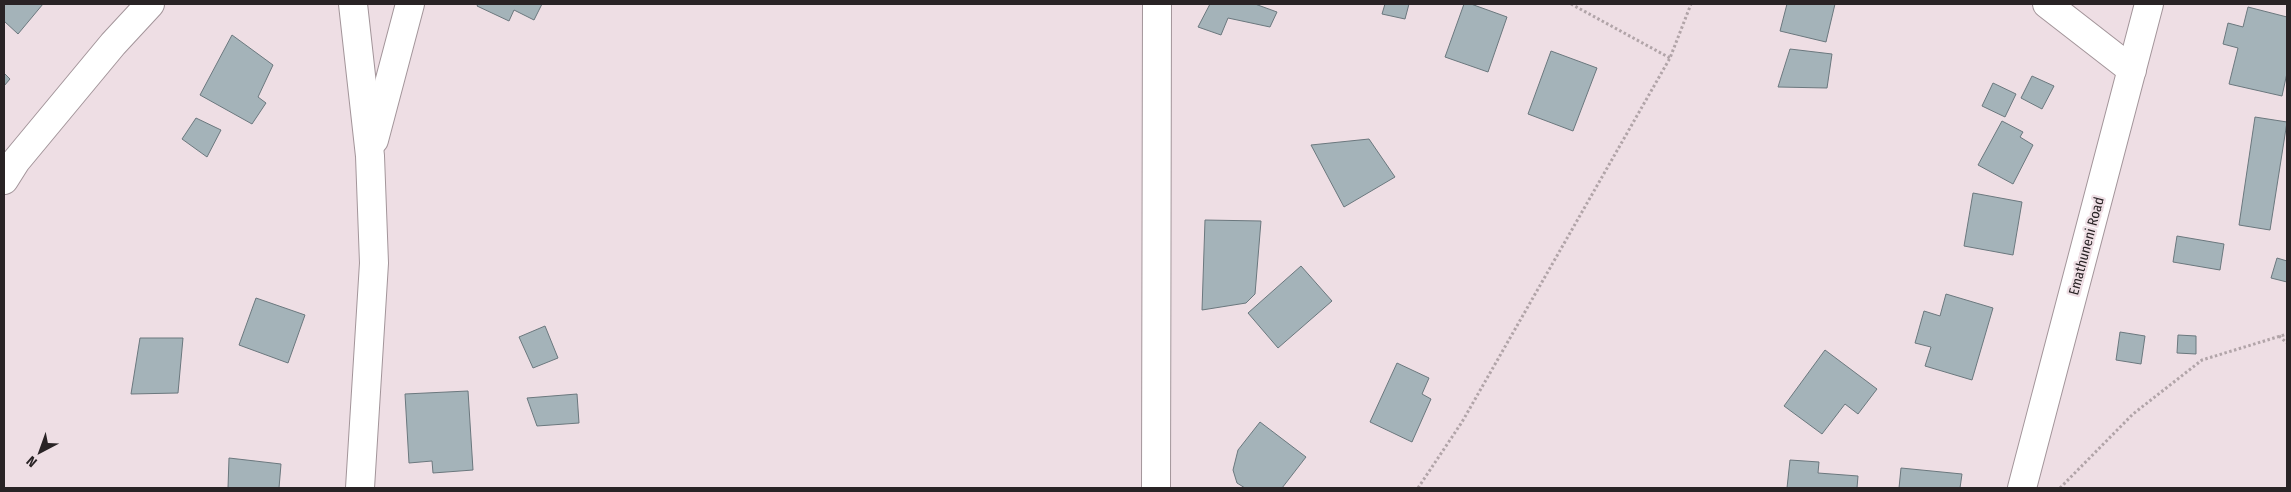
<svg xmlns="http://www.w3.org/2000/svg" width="2291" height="492" viewBox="0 0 2291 492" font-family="'Fira Sans Condensed',sans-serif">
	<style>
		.building { fill: #a4b3b9; stroke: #6b787e }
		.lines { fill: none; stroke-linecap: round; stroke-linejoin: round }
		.minor-casing { stroke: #a3959a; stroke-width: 30 }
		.path { stroke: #b1a4a8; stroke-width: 3; stroke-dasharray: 2.5 2.5; stroke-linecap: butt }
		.minor { stroke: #fff; stroke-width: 28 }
		.labels { text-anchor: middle; stroke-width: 4.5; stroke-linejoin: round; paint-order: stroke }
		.street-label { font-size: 14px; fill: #292325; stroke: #eedee4 }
	</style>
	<rect width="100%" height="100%" fill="#eedee4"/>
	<g class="building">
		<path d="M 4,4 L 43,4 L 18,34 L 4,21 Z"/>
		<path d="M 478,4 L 542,4 L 534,20 L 514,10 L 509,21 L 477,6 Z"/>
		<path d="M 1210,4 L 1255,4 L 1277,12 L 1270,27 L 1228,18 L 1221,35 L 1198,27 Z"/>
		<path d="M 1385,4 L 1409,4 L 1405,19 L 1382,14 Z"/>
		<path d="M 1464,4 L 1471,4 L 1507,17 L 1488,72 L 1445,57 Z"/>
		<path d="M 1787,4 L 1835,4 L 1826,42 L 1780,31 Z"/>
		<path d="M 2248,7 L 2287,17 L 2287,73 L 2282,96 L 2229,84 L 2238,48 L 2223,44 L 2228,23 L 2243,27 Z"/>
		<path d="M 232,35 L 273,65 L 258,97 L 266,103 L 252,124 L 200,95 Z"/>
		<path d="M 1790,49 L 1832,54 L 1827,88 L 1778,87 Z"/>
		<path d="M 1551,51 L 1597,68 L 1573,131 L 1528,114 Z"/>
		<path d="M 4,73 L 10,79 L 4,86 Z"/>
		<path d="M 2032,76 L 2054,86 L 2042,109 L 2021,98 Z"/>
		<path d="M 1993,83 L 2016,94 L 2005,117 L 1982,106 Z"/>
		<path d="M 2255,117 L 2287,122 L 2270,230 L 2239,225 Z"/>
		<path d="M 196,118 L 221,130 L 207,157 L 182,139 Z"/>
		<path d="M 2002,121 L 2023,132 L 2020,137 L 2033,145 L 2013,184 L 1978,165 Z"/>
		<path d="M 1369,139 L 1395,177 L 1344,207 L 1311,145 Z"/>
		<path d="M 1973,193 L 2022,202 L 2013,255 L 1964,246 Z"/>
		<path d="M 1205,220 L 1261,221 L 1255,294 L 1246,303 L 1202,310 Z"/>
		<path d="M 2177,236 L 2224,244 L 2220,270 L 2173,262 Z"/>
		<path d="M 2277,258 L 2287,261 L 2287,282 L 2271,278 Z"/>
		<path d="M 1301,266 L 1332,301 L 1278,348 L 1248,313 Z"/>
		<path d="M 1946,294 L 1993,308 L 1972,380 L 1925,366 L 1931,347 L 1915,343 L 1924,311 L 1940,316 Z"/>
		<path d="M 256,298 L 305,315 L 288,363 L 239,345 Z"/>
		<path d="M 545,326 L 558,358 L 533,368 L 519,337 Z"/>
		<path d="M 2120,332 L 2145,336 L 2141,364 L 2116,360 Z"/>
		<path d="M 2178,335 L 2196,336 L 2196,354 L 2177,353 Z"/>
		<path d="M 140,338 L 183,338 L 178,393 L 131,394 Z"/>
		<path d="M 1825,350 L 1877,389 L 1858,414 L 1845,404 L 1822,434 L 1784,406 Z"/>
		<path d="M 1397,363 L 1429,378 L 1422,394 L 1431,399 L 1412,442 L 1370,422 Z"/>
		<path d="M 468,391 L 473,470 L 433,473 L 432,461 L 409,463 L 405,394 Z"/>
		<path d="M 577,394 L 579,423 L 537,426 L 527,398 Z"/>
		<path d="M 1260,422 L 1306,457 L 1282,488 L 1245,488 L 1237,483 L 1233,470 L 1238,450 Z"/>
		<path d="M 229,458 L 281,464 L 279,488 L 228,488 Z"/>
		<path d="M 1790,460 L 1819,462 L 1818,473 L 1858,476 L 1857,488 L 1787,488 Z"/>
		<path d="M 1901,468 L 1962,474 L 1960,488 L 1899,488 Z"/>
	</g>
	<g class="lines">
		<defs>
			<g id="minor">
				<path d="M 353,4 L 370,156 L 374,263 L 360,488"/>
				<path d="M 2047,4 L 2132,70"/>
				<path d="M 374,140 L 410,4"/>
				<path d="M 4,180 L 16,161 L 113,44 L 150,4"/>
				<path d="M 1156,488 L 1157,4"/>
				<path d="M 2022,488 L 2149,4"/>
			</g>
		</defs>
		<use href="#minor" class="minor-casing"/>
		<g class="path">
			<path d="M 1571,4 L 1670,58"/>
			<path d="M 2279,336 L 2287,343"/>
			<path d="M 1418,488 L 1462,422 L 1670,58 L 1691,4"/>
			<path d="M 2060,488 L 2133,414 L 2202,360 L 2287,334"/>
		</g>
		<use href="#minor" class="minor"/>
	</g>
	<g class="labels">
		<g class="street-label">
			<text transform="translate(2086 246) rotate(-75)" y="5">Emathuneni Road</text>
		</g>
	</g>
	<rect width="2291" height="492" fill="none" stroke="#292325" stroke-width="10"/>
	<g transform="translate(40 452) rotate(221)" stroke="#eedee4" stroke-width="4" paint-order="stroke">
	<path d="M0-4L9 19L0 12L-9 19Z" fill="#292325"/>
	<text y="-8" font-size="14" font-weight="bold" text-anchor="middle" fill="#292325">N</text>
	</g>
</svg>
